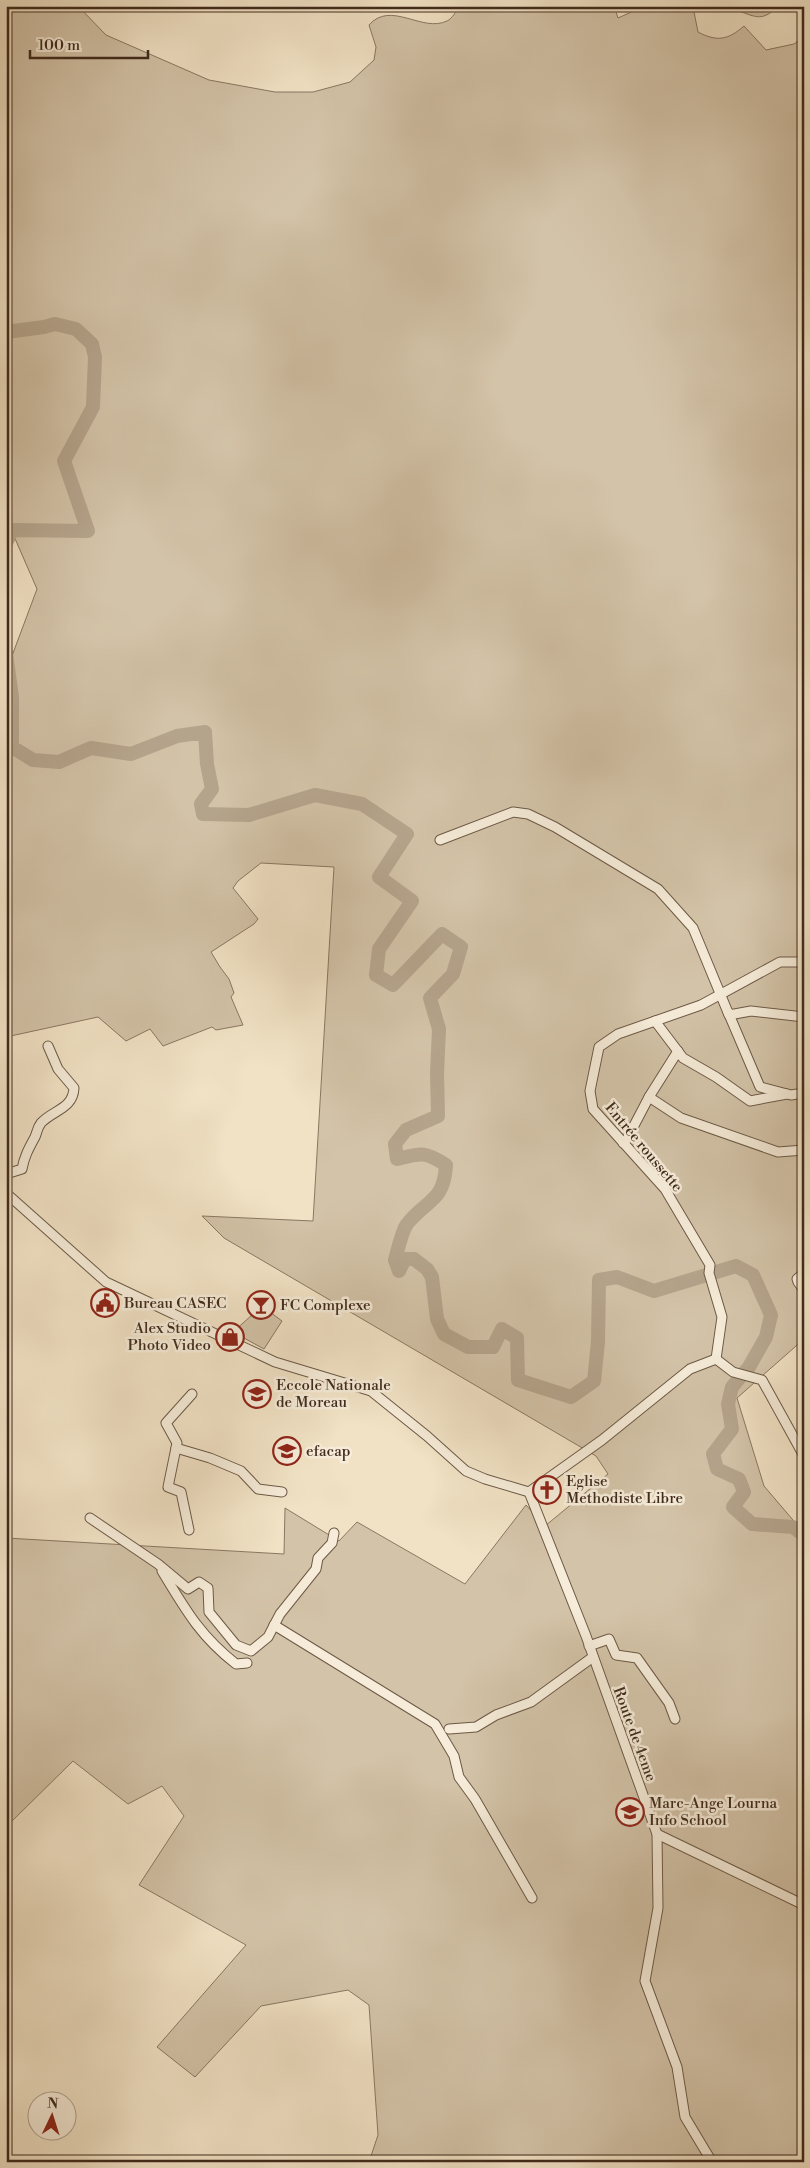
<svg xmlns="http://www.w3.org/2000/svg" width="810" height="2168" viewBox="0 0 810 2168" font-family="'Libre Bodoni',serif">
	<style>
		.green { fill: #d3c3a8; stroke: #8a7762 }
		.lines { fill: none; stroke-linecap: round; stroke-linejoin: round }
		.river { stroke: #b5a48c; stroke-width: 14 }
		.minor-casing { stroke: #6c5946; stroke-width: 11 }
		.minor { stroke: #f6ecd9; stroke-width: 9 }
		.labels { text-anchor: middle; stroke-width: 5; stroke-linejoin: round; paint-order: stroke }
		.street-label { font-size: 15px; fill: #402b1c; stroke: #f6ecd9 }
		.poi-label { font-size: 15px; fill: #402b1c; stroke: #f6ecd9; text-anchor: start }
	</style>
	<rect width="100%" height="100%" fill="#f1e2c5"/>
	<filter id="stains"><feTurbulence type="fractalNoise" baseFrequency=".004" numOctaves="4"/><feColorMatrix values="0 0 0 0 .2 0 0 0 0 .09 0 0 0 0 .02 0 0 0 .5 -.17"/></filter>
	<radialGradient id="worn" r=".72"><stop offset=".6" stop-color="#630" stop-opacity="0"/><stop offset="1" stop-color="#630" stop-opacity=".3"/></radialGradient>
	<g class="green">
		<path d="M 6,6 L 78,6 L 106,35 L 209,80 L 275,92 L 313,92 L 350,82 L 374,60 L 376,47 L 369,25 C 391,0 422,33 447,21 C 452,19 456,11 460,6 L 614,6 L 618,18 L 645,6 L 704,6 L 694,12 L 698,32 C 717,42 728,40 744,26 L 766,50 L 794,44 L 804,37 L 804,1339 L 737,1398 L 764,1486 L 804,1533 L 804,2162 L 369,2162 L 378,2135 L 369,2005 L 348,1990 L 261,2006 L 195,2077 L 157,2047 L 246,1945 L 139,1885 L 184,1816 L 162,1786 L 128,1804 L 73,1761 L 6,1827 L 6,1538 L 284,1554 L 285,1508 L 339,1541 L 357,1522 L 465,1584 L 526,1505 L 545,1526 L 608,1474 L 596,1456 L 224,1238 L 202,1216 L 313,1221 L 334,867 L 261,863 L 238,881 L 233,888 L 258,919 L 254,924 L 211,952 L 220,967 L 229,979 L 234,993 L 231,997 L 243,1025 L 216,1030 L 212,1027 L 163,1046 L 150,1029 L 126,1041 L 98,1017 L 6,1037 L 6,672 L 37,589 L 6,518 Z"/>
		<path d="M 736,6 L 779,6 C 762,21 758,18 739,11 Z"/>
		<path d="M 262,1306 L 282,1321 L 264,1349 L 233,1332 Z"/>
	</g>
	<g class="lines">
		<g class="river">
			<path d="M 6,205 L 6,206"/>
			<path d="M 6,332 L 44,327 L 55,324 L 76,329 L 92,344 L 95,357 L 93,407 L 64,461 L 88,531 L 12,530 L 6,543"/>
			<path d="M 6,654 L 12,697 L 12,747 L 33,760 L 59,762 L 91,748 L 131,754 L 177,736 L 205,732 L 207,764 L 212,789 L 201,804 L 203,814 L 249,815 L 315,795 L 362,804 L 407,834 L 379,877 L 412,901 L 379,949 L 376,975 L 393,985 L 442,934 L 461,947 L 453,974 L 430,998 L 439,1029 L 437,1073 L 438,1116 L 406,1130 L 395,1144 L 397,1159 C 421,1153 425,1151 446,1165 C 444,1202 427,1199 407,1224 C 401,1233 398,1250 395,1260 L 399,1271 L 405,1259 L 414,1259 L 427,1269 L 432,1277 L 437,1319 L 444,1334 L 468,1347 L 493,1347 L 502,1329 L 517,1338 L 518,1380 L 571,1397 L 594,1381 L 598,1342 L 599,1280 L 617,1277 L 654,1291 L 736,1266 L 753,1275 L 771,1315 L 766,1337 L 749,1367 L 732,1387 L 728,1404 L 732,1429 L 713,1454 L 717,1469 L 739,1479 L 744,1492 L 733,1507 L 752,1524 L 793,1527 L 804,1535"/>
		</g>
		<defs>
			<g id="minor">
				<path d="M 440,840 L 513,812 L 528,814 L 555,827 L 658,889 L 693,928 L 729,1015 L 751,1011 L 804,1017"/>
				<path d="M 728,1012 L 760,1087 L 791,1095 L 804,1093"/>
				<path d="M 655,1021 L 683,1058 L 716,1077 L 750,1101 L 787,1094"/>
				<path d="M 678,1051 L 649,1097 L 681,1118 L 778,1152 L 804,1150"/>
				<path d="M 623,1143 L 627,1139 L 649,1097"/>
				<path d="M 6,1174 L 22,1169 C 24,1157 29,1148 35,1137 C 37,1133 37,1128 41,1123 C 53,1110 73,1109 74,1088 L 58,1069 L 48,1046"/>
				<path d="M 6,1193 L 106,1282 L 275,1362 L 371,1391 L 427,1436 L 466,1471 L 485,1479 L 529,1492 L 602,1440 L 690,1369 L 716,1359 L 733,1372 L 762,1380 L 804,1456"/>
				<path d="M 797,1279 L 804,1273"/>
				<path d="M 798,1282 L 804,1290"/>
				<path d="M 716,1359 L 722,1317 L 709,1273 L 710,1265 L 665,1189 L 593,1109 L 590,1091 L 599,1047 L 618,1034 L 701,1005 L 780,962 L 804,962"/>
				<path d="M 176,1448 L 210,1458 L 241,1471 L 258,1489 L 282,1492"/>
				<path d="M 529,1492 L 586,1636 L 657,1834 L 658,1908 L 645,1981 L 677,2067 L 685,2117 L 712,2162"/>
				<path d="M 90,1518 L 158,1564 L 188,1589 L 199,1582 L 208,1588 L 209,1612 L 236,1645 L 251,1651 L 268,1637 L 280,1614 L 316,1569 L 318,1558 L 332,1543 L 334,1533"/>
				<path d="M 189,1530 L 181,1492 L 168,1487 L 177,1443 L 166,1423 L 192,1394"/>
				<path d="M 162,1571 C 185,1609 200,1636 236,1664 L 247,1663"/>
				<path d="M 274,1625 L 435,1724 L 454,1756 L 459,1777 L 475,1799 L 532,1898"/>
				<path d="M 589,1646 L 609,1639 L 616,1655 L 637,1658 L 669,1703 L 675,1719"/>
				<path d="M 449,1729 L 476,1727 L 496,1715 L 531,1702 L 593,1657"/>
				<path d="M 657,1834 L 804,1905"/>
			</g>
		</defs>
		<use href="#minor" class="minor-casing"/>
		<use href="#minor" class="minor"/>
	</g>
	<defs>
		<symbol id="civic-ring" viewBox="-11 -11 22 22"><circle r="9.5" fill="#f6ecd9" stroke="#8f2418" stroke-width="1.5"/><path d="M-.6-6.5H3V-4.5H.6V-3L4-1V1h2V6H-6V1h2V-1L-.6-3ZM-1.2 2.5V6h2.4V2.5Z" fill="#8f2418"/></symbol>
		<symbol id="bar-ring" viewBox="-11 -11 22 22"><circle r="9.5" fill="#f6ecd9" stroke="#8f2418" stroke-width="1.5"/><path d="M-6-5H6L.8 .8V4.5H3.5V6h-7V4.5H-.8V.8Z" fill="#8f2418"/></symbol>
		<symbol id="shop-ring" viewBox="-11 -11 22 22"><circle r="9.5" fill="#f6ecd9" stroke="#8f2418" stroke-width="1.5"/><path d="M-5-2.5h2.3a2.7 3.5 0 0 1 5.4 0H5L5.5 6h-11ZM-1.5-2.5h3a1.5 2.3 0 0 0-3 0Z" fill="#8f2418"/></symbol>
		<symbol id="school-ring" viewBox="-11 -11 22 22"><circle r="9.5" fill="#f6ecd9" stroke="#8f2418" stroke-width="1.5"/><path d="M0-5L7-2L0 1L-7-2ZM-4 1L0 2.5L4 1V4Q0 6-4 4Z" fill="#8f2418"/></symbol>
		<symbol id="church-ring" viewBox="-11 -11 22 22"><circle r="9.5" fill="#f6ecd9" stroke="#8f2418" stroke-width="1.5"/><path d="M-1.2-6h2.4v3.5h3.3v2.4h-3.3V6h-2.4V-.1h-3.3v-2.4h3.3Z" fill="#8f2418"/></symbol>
		<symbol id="university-ring" viewBox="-11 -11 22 22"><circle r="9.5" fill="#f6ecd9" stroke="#8f2418" stroke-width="1.5"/><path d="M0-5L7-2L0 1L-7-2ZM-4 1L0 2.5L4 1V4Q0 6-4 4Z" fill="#8f2418"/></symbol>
	</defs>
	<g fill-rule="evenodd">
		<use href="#civic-ring" x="89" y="1287" width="32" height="32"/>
		<use href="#bar-ring" x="245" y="1289" width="32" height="32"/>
		<use href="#shop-ring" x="214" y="1321" width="32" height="32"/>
		<use href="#school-ring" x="241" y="1378" width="32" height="32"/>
		<use href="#school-ring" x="271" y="1435" width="32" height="32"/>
		<use href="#church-ring" x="531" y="1474" width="32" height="32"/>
		<use href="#university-ring" x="614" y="1796" width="32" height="32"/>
	</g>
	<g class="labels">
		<g class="street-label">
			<text transform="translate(644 1147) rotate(50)" y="5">Entrée roussette</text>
			<text transform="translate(635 1734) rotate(70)" y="5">Route de 4eme</text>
		</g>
		<g class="poi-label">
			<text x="124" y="1308">Bureau CASEC</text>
			<text x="280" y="1310">FC Complexe</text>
			<text x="211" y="1333" text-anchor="end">Alex Studio<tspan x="211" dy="17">Photo Video</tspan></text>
			<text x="276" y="1390">Eccole Nationale<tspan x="276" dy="17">de Moreau</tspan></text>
			<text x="306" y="1456">efacap</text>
			<text x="566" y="1486">Eglise<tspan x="566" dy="17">Methodiste Libre</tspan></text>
			<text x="649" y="1808">Marc-Ange Lourna<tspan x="649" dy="17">Info School</tspan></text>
		</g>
	</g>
	<rect width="810" height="2168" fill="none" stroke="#f1e2c5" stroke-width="25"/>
	<rect x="8" y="8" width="795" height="2153" fill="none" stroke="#402b1c" stroke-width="2.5"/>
	<rect x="12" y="12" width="785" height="2143" fill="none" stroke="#402b1c"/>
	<g transform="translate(52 2116) rotate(4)"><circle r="24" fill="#f6ecd9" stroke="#ad9f8d"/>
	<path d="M0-4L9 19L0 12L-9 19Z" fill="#8f2418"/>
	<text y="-8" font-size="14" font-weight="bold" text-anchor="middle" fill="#402b1c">N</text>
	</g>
	<path d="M30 50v8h118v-8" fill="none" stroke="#402b1c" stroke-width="2.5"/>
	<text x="38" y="50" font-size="15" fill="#402b1c" stroke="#f6ecd9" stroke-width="4" paint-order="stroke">100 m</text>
	<rect width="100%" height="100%" filter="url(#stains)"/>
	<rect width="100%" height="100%" fill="url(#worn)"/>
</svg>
